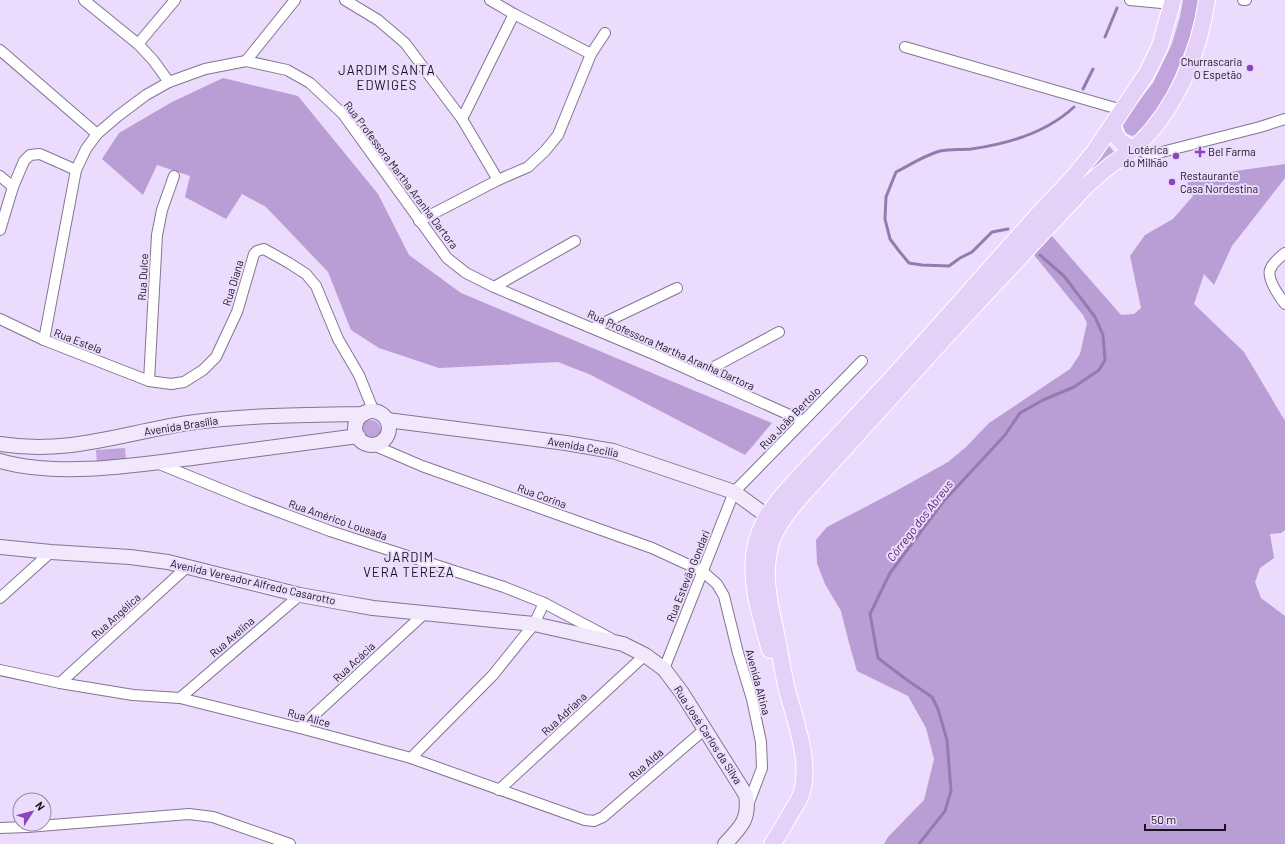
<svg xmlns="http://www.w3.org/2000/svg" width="1285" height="844" viewBox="0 0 1285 844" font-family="Barlow,sans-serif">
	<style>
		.green { fill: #c1a4dc }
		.forest { fill: #b99dd5 }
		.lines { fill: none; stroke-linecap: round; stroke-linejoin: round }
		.stream { stroke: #957aaf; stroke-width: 3 }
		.street-casing { stroke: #837592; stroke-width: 12 }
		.secondary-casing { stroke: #837592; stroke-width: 16 }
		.primary-casing { stroke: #fff; stroke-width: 18 }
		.street { stroke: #fff; stroke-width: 10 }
		.secondary { stroke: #f2e8fc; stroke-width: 14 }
		.primary { stroke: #e5d1f8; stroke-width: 16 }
		.poi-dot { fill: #8947bb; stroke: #ebdbfc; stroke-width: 1.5 }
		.labels { text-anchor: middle; stroke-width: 4; stroke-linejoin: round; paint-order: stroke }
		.poi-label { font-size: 11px; fill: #17121d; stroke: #ebdbfc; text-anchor: end }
		.street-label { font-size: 11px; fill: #17121d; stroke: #ebdbfc }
		.water-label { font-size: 12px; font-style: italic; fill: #4d276a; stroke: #ebdbfc }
		.quarter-label { font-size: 13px; letter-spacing: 1px; fill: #17121d; stroke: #ebdbfc }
	</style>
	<rect width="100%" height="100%" fill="#ebdbfc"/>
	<g class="green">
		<path d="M 1183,0 L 1200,0 L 1192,33 L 1167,95 L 1148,126 L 1139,133 L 1132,136 L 1126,133 L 1123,126 L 1125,119 L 1153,83 L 1172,44 L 1180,17 Z"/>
		<path d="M 1107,144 L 1115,153 L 1074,185 Z"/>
		<circle cx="371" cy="430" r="10"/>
		<path d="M 125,448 L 126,461 L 97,464 L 96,450 Z"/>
	</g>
	<g class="forest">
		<path d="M 223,78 L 298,96 L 378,194 L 409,255 L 461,293 L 772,423 L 745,455 L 591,375 L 558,362 L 439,368 L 379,348 L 351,330 L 328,272 L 266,207 L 242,194 L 226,219 L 185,197 L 190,176 L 157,165 L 143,195 L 102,159 L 119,133 L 172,102 Z"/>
		<path d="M 1285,164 L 1285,178 L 1232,246 L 1214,285 L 1204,274 L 1194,304 L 1244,352 L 1285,421 L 1285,530 L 1281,533 L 1270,534 L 1274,558 L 1260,568 L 1255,582 L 1261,598 L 1285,616 L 1285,844 L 884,844 L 888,837 L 924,800 L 934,759 L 926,728 L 908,696 L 857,671 L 849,643 L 841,611 L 825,584 L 817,563 L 816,540 L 827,527 L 894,492 L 948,462 L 966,447 L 989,423 L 1070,369 L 1080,354 L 1087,323 L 1083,315 L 1034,255 L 1051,235 L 1121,315 L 1134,314 L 1141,308 L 1130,256 L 1145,235 L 1173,219 L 1193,196 L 1187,183 L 1208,175 Z"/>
	</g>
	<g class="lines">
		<g class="stream">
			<path d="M 1105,37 L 1117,8"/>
			<path d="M 1083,89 L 1093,69"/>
			<path d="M 1008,229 L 992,232 L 972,252 L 960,258 L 949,266 L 922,265 L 909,263 L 899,251 L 890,239 L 885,219 L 886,197 L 896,172 C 910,165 925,155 940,151 C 950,149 961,150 971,149 C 1008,144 1046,133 1074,107"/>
			<path d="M 919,844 L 945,811 L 951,791 L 947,740 L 938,709 L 932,697 L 907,680 L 878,658 L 870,614 L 890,573 L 943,502 L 1005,435 L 1020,413 L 1043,400 L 1074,387 L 1099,370 L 1105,360 L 1103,335 L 1095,317 L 1064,276 L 1040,255"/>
		</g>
		<defs>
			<g id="street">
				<path d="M 84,0 L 138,44 L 153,60 L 169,82"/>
				<path d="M 345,0 L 378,20 L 405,43 L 462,119 L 498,180"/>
				<path d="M 490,0 L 514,14 L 591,54"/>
				<path d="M 1130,0 L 1172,4"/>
				<path d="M 1243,0 L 1246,0"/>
				<path d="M 138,44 L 175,0"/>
				<path d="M 905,47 L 1122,110"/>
				<path d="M 0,50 L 97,134"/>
				<path d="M 246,61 L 295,0"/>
				<path d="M 462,119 L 514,14"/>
				<path d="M 1134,148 L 1146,153 L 1158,153 L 1260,127 L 1285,119"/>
				<path d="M 0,176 L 13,187"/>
				<path d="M 419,221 L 498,180 L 528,167 L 545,151 L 558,135 L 591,54 L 605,33"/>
				<path d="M 0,230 L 13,187 L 24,161 L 30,155 L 40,154 L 76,170"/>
				<path d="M 1285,253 C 1280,257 1272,263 1270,270 C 1267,279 1279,296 1285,304"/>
				<path d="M 494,287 L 575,241"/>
				<path d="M 0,319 L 44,340 L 149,381 L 171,384 L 184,382 L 203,370 L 216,357 L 237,312 L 254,254 L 257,251 L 264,249 L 289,263 L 306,274 L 316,286 L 338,339 L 359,375 L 374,412"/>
				<path d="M 593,328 L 677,288"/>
				<path d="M 44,340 L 76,170 L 86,149 L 97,134 L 118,116 L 146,95 L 169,82 L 205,69 L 246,61 L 287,70 L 310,83 L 343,114 L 447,258 L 466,273 L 494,287 L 658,356 L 803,421"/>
				<path d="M 699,375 L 779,332"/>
				<path d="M 149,381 L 157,235 L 162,210 L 174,176"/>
				<path d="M 373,445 L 422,466 L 652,548 L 702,571 L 717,584 L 724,596 L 738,653 L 752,699 L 761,742 L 762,768 L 748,805"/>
				<path d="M 157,463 L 250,501 L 330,531 L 504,587 L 544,603 L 610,638"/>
				<path d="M 0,598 L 51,552"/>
				<path d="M 664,669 L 734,492 L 862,361"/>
				<path d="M 0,670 L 60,683 L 133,695 L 180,698 L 300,728 L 411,758 L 585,820 L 594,821 L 603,817 L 705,729"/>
				<path d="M 60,683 L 188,566"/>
				<path d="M 180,698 L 300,595"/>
				<path d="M 300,728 L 425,613"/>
				<path d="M 411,758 L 493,675 L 534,624 L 544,603"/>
				<path d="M 499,790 L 645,655"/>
				<path d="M 0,828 L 27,827 L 189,814 L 213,817 L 290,844"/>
			</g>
			<g id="secondary">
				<circle cx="372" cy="428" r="17"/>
				<path d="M 387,420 L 566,443 L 613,451 L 734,492 L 767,516"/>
				<path d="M 0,444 C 68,455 123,433 188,423 C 246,415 305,415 364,414"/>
				<path d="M 0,461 C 59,478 138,465 199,457 C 252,450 305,443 358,436"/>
				<path d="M 0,547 L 51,552 L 130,557 L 168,562 L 300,595 L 339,602 L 373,608 L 534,624 L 623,644 L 645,655 L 664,669 L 682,693 L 746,795 C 750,819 741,827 725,844"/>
			</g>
			<g id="primary">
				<path d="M 1113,124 C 1114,137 1121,145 1134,148"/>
				<path d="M 770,650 C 760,615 747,577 757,540 C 766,508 793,484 815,460 C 837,437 859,413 881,390 C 936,330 989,269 1043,209 L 1069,182 L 1094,152 L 1147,73 L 1160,46 L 1173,0"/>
				<path d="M 772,844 C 778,836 783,827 788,818 C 792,811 797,804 800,797 C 813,767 795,720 787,690 C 782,668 779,646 774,624 C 768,598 763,570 771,543 C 777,524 791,508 804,493 L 951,331 L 1086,186 C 1094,179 1103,171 1112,164 C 1121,158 1131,152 1139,144 C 1177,106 1199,53 1207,0"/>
			</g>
		</defs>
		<use href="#street" class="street-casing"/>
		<use href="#secondary" class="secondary-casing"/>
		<use href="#primary" class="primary-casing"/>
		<use href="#street" class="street"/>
		<use href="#secondary" class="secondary"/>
		<use href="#primary" class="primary"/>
	</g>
	<g class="poi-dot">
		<circle cx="1250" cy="68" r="4"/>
		<path d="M1198 146h4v4h4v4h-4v4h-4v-4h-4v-4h4z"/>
		<circle cx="1176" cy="156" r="4"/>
		<circle cx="1172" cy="182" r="4"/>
	</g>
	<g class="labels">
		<g class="poi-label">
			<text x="1242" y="66">Churrascaria<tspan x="1242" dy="13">O Espetão</tspan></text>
			<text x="1168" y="154">Lotérica<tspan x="1168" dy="13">do Milhão</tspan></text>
			<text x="1208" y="156" text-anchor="start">Bel Farma</text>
			<text x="1180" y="180" text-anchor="start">Restaurante<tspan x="1180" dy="13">Casa Nordestina</tspan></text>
		</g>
		<g class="street-label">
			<text transform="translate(401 175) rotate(53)" y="4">Rua Professora Martha Aranha Dartora</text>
			<text transform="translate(143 277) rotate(-87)" y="4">Rua Dulce</text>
			<text transform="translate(233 283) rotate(-73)" y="4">Rua Diana</text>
			<text transform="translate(78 341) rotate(21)" y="4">Rua Estela</text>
			<text transform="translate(671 350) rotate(24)" y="4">Rua Professora Martha Aranha Dartora</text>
			<text transform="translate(790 418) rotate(-46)" y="4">Rua João Bertolo</text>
			<text transform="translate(181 426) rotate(-9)" y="4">Avenida Brasília</text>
			<text transform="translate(583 447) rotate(10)" y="4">Avenida Cecilia</text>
			<text transform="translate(542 496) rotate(20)" y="4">Rua Corina</text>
			<text transform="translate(338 520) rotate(19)" y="4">Rua Américo Lousada</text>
			<text transform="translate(688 576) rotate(-68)" y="4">Rua Estevão Gondari</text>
			<text transform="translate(253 582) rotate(13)" y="4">Avenida Vereador Alfredo Casarotto</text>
			<text transform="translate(116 616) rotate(-42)" y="4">Rua Angélica</text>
			<text transform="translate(232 637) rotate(-41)" y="4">Rua Avelina</text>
			<text transform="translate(354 662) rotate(-43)" y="4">Rua Acácia</text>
			<text transform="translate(758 682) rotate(75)" y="4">Avenida Altina</text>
			<text transform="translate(564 714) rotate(-43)" y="4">Rua Adriana</text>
			<text transform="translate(309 718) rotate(15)" y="4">Rua Alice</text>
			<text transform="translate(708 735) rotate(57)" y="4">Rua José Carlos da Silva</text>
			<text transform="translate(646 764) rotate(-41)" y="4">Rua Alda</text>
		</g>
		<g class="water-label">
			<text transform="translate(920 521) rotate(-52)" y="4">Córrego dos Abreus</text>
		</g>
		<g class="quarter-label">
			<text x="387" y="75">JARDIM SANTA<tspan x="387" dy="15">EDWIGES</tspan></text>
			<text x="409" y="562">JARDIM<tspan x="409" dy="15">VERA TEREZA</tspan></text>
		</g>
	</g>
	<g transform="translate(32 812) rotate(54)"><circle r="19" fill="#ebdbfc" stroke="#968ba3"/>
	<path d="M0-3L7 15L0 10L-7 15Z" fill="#8947bb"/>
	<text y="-6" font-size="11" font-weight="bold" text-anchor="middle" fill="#17121d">N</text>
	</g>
	<path d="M1145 824v6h80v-6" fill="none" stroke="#17121d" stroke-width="2"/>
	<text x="1151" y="824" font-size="12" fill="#17121d" stroke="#ebdbfc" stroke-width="3" paint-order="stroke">50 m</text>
</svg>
